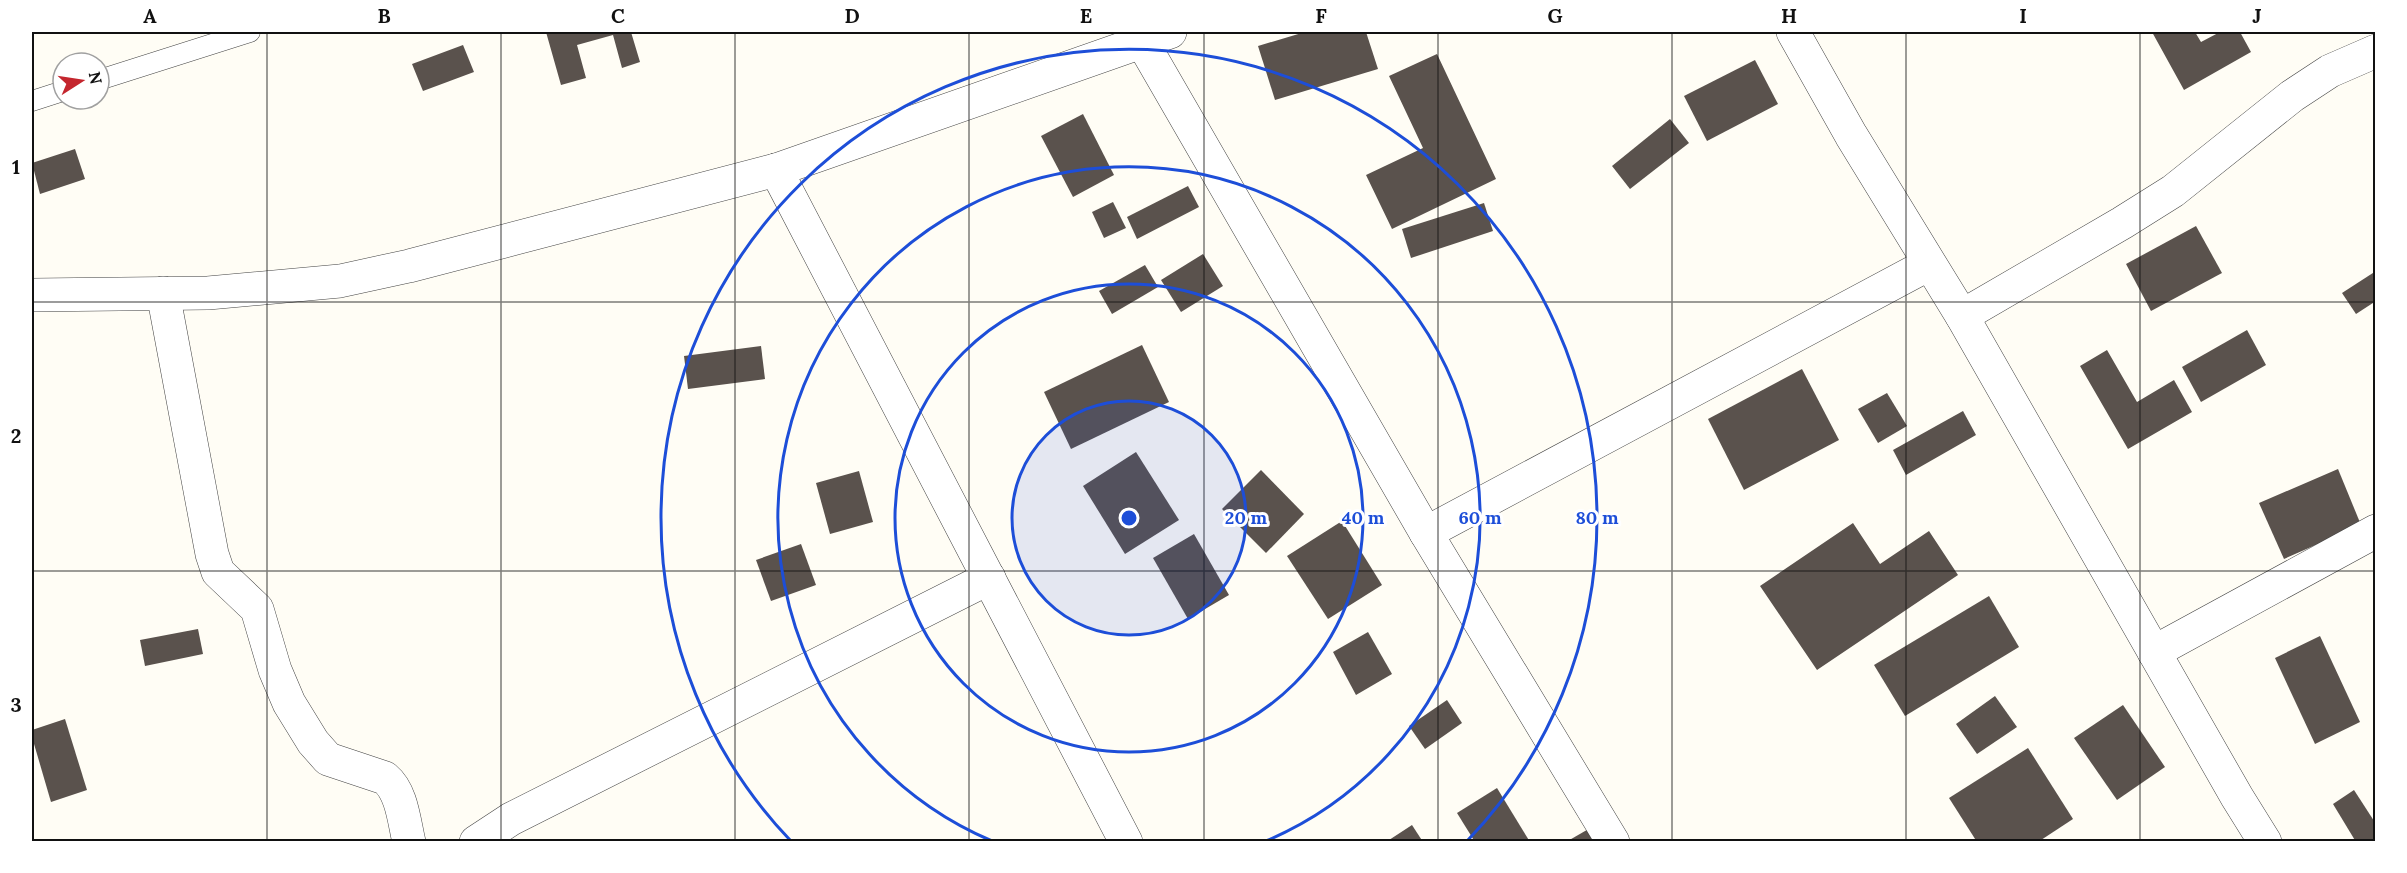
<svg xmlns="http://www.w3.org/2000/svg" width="2407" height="873" viewBox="0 0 2407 873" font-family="Lora,serif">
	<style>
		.building { fill: #5a524d }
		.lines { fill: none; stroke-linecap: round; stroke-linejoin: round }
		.lane-casing { stroke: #444; stroke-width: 21 }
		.street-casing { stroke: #444; stroke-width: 34 }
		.lane { stroke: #fff; stroke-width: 20 }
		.street { stroke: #fff; stroke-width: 33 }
		.grid { fill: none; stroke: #111; stroke-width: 1.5; stroke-opacity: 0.55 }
		.ring { fill: none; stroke: #1d4ed8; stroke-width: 3 }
		.centre { fill: #1d4ed8; stroke: #fff; stroke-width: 3 }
		.ring-label { font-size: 18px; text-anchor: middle; font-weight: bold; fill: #1d4ed8; stroke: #fff; stroke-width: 6; stroke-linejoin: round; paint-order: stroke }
		.neatline { fill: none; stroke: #111; stroke-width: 2 }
		.grid-label { font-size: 20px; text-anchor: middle; font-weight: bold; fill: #111 }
	</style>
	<rect width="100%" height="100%" fill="#fffdf5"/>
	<g class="building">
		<path d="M 546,32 L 631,32 L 640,62 L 622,68 L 613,35 L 577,45 L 586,78 L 561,85 Z"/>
		<path d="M 1305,32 L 1366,32 L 1378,69 L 1275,100 L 1258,46 Z"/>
		<path d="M 2152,32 L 2195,32 L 2201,42 L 2220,32 L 2240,32 L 2251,52 L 2184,90 Z"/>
		<path d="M 463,45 L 474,72 L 423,91 L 412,64 Z"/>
		<path d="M 1437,54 L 1496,179 L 1392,229 L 1366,175 L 1423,148 L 1389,76 Z"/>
		<path d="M 1755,60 L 1778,104 L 1707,141 L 1684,96 Z"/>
		<path d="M 1083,114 L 1114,175 L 1073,197 L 1041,136 Z"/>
		<path d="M 1670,119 L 1689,143 L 1630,189 L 1612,166 Z"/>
		<path d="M 75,149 L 85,179 L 40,194 L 32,163 Z"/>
		<path d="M 1188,186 L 1199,207 L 1137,239 L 1127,217 Z"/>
		<path d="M 1113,202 L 1126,228 L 1104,238 L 1092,212 Z"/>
		<path d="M 1484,203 L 1493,231 L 1411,258 L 1402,229 Z"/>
		<path d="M 2196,226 L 2222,273 L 2151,311 L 2126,264 Z"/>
		<path d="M 1203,254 L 1223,286 L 1181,312 L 1161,280 Z"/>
		<path d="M 1145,265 L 1158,287 L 1112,314 L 1099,291 Z"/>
		<path d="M 2376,271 L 2376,301 L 2356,314 L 2342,293 Z"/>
		<path d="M 2247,330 L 2266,365 L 2201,402 L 2182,367 Z"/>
		<path d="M 1142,345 L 1169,402 L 1071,449 L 1044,392 Z"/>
		<path d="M 761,346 L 765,379 L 688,389 L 684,356 Z"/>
		<path d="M 2107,350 L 2137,402 L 2174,380 L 2192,412 L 2128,449 L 2080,366 Z"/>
		<path d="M 1802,369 L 1839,440 L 1744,490 L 1708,419 Z"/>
		<path d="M 1887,393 L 1907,426 L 1878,443 L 1858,409 Z"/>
		<path d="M 1963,411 L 1976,435 L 1906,475 L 1893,450 Z"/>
		<path d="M 1136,452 L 1179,520 L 1125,554 L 1083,486 Z"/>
		<path d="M 2338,469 L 2361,525 L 2284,559 L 2259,503 Z"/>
		<path d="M 1261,470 L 1304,514 L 1266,553 L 1222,509 Z"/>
		<path d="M 859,471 L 873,522 L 830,534 L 816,483 Z"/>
		<path d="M 1342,521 L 1382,585 L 1328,619 L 1287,556 Z"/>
		<path d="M 1853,523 L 1880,564 L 1929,531 L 1958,575 L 1817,670 L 1760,586 Z"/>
		<path d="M 1194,534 L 1229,595 L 1188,619 L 1153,558 Z"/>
		<path d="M 801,544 L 816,585 L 771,601 L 756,560 Z"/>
		<path d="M 1989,596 L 2019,647 L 1905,716 L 1874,665 Z"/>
		<path d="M 198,629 L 203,654 L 145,666 L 140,640 Z"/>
		<path d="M 1368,632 L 1392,674 L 1356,695 L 1333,652 Z"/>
		<path d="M 2320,636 L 2360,722 L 2315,744 L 2275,658 Z"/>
		<path d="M 1995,696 L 2017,727 L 1977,754 L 1956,724 Z"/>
		<path d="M 1447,700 L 1462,723 L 1425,749 L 1409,726 Z"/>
		<path d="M 2123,705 L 2165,767 L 2117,800 L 2074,738 Z"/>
		<path d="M 65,719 L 87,790 L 51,802 L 32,737 L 32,730 Z"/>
		<path d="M 2028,748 L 2073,819 L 2038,842 L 1977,842 L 1949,798 Z"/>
		<path d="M 1497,788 L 1530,842 L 1475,842 L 1457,813 Z"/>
		<path d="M 2354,790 L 2376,824 L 2376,842 L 2356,842 L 2333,804 Z"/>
		<path d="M 1412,825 L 1423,842 L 1386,842 Z"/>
		<path d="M 1592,827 L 1600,842 L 1566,842 Z"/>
	</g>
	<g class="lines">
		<defs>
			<g id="lane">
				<path d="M 99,80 L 250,32"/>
				<path d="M 32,101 L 63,91"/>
			</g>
			<g id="street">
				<path d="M 1793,32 L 1851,135 L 1962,316 L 2237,797 L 2265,842"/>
				<path d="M 1141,40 L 1426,533 L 1613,842"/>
				<path d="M 776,170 L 1126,842"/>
				<path d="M 163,293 L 212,554 L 218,572 L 257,609 L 275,670 L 289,703 L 313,742 L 328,759 L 385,778 C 402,792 404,821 409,842"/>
				<path d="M 32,295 L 208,293 L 340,281 L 409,266 L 776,170 L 1170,32"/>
				<path d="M 1962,316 L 2122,223 L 2173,191 L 2292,96 L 2330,71 L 2376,51"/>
				<path d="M 1426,533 L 1929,264"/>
				<path d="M 2154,652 L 2376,531"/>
				<path d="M 476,842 L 511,819 L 989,578"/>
			</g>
		</defs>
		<use href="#lane" class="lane-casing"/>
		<use href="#street" class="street-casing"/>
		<use href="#lane" class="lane"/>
		<use href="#street" class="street"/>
	</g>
	<path class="grid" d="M 267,32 L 267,842M 501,32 L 501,842M 735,32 L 735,842M 969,32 L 969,842M 1204,32 L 1204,842M 1438,32 L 1438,842M 1672,32 L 1672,842M 1906,32 L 1906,842M 2140,32 L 2140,842M 32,302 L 2376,302M 32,571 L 2376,571"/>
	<circle cx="1129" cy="518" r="117" fill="#1d4ed8" fill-opacity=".12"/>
	<g class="ring">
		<circle cx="1129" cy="518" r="117"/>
		<circle cx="1129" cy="518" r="234"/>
		<path d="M992 841A351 351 0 1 1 1266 841"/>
		<path d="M790 840A468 468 0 1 1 1468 840"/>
	</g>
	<circle cx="1129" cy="518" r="9" class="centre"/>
	<g class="ring-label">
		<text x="1246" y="524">20 m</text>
		<text x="1363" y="524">40 m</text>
		<text x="1480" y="524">60 m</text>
		<text x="1597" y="524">80 m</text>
	</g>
	<rect width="2407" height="873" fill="none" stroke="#ffffff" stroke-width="66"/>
	<g transform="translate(81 81) rotate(78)"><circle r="28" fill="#ffffff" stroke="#a0a0a0" stroke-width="1.5"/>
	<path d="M0-4.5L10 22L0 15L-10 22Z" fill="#c4262e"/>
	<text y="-9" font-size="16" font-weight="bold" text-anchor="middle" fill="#111111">N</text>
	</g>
	<rect x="33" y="33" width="2341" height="807" class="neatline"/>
	<g class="grid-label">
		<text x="150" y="23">A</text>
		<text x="384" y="23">B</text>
		<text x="618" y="23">C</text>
		<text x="852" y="23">D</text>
		<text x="1086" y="23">E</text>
		<text x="1321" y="23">F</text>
		<text x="1555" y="23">G</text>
		<text x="1789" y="23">H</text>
		<text x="2023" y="23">I</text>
		<text x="2257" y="23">J</text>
		<text x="16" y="174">1</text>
		<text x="16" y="443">2</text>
		<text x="16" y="712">3</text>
	</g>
</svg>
